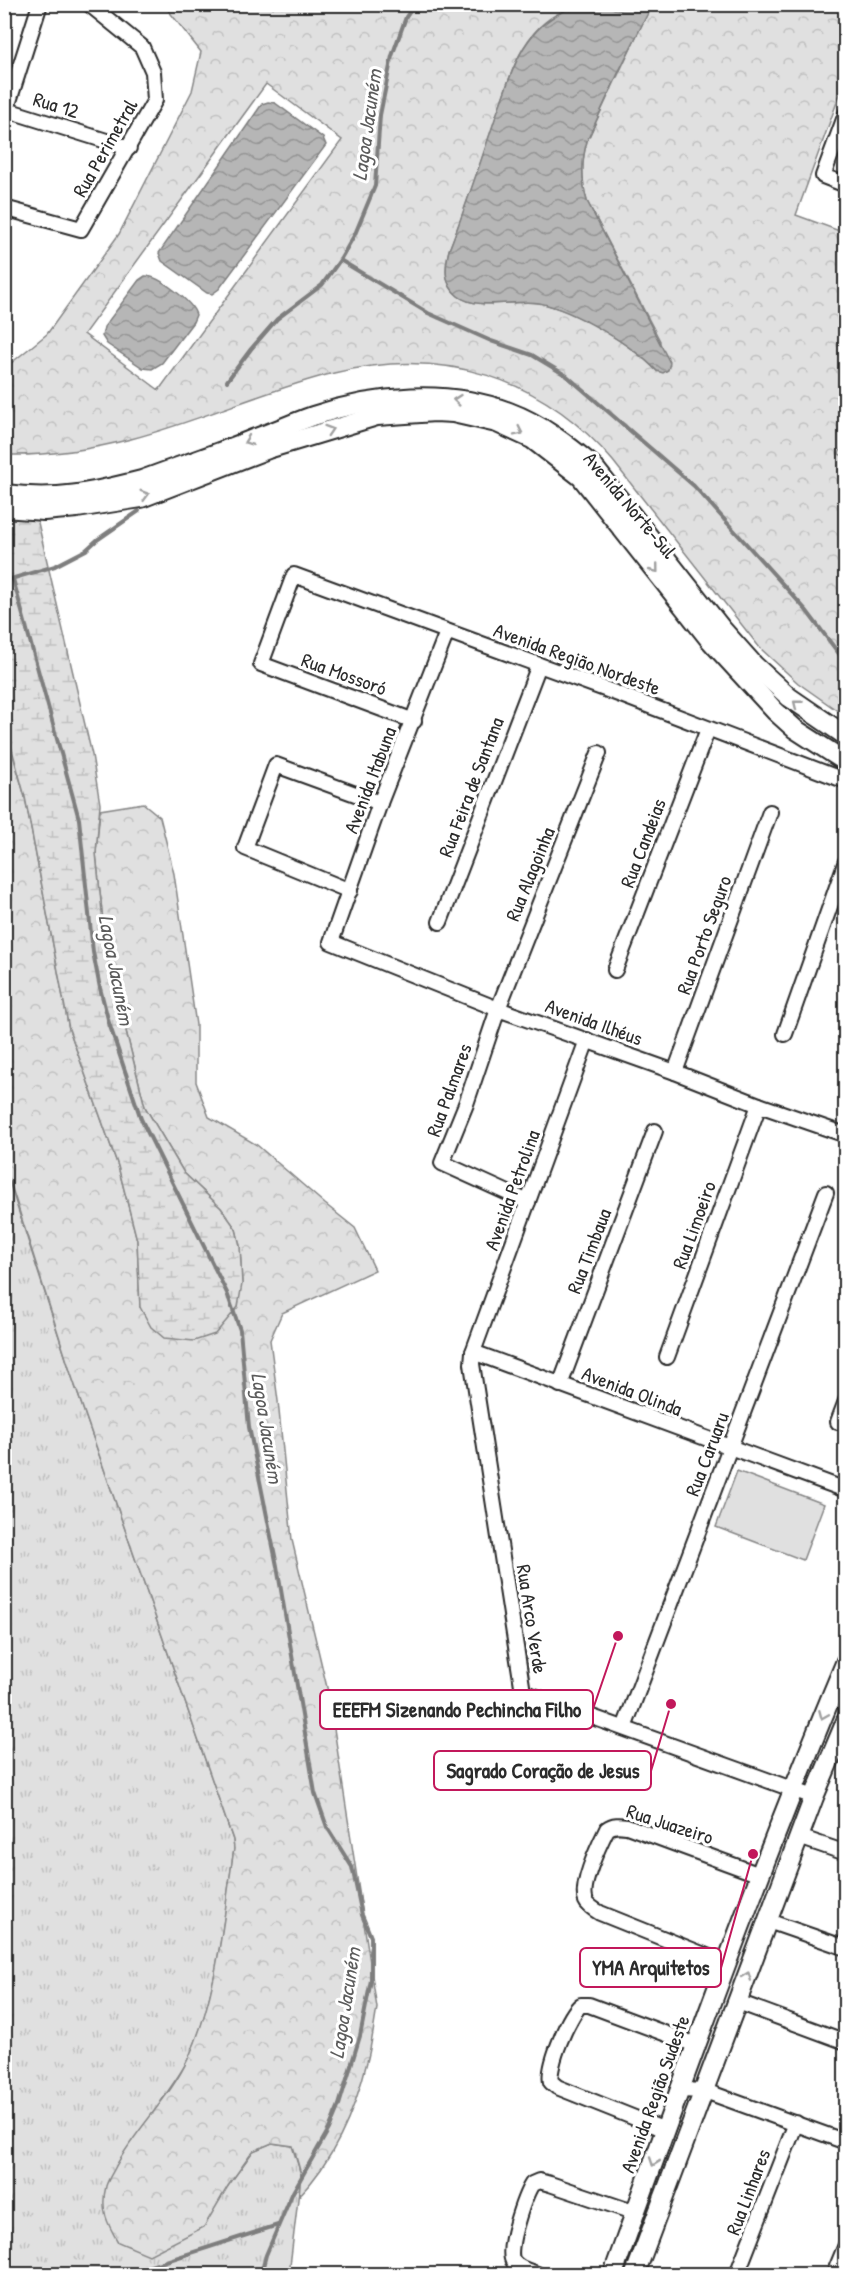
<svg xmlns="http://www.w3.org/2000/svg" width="850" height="2279" viewBox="0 0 850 2279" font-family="'Patrick Hand',sans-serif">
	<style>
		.grass { fill: url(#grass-tufts); stroke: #868686; stroke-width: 1.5 }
		.forest { fill: url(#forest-crowns); stroke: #868686; stroke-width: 1.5; fill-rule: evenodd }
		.wetland { fill: url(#wetland-marsh); stroke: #868686; stroke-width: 1.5 }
		.pitch { fill: #e0e0e0; stroke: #868686; stroke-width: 1.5 }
		.water { fill: url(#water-waves); stroke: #7e7e7e; stroke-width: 1.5 }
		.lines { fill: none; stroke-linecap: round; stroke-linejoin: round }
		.stream { stroke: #7e7e7e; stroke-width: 4 }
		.street-casing { stroke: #2b2b2b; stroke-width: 18 }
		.secondary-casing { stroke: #2b2b2b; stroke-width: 22 }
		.street { stroke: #fff; stroke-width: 14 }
		.secondary { stroke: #fff; stroke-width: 18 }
		.oneway { stroke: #a0a0a0 }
		.labels { text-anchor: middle; stroke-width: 6; stroke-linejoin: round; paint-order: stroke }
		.street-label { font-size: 20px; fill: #2b2b2b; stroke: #fff }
		.water-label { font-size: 21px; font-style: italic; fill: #5c5c5c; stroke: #fff }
		.leader { fill: none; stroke: #c2185b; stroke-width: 2 }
		.callout-dot { fill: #c2185b; stroke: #fff; stroke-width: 2 }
		.callout { fill: #fff; stroke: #c2185b; stroke-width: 2 }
		.callout-label { font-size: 21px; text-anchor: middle; font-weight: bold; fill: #2b2b2b }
	</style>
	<defs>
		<pattern id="grass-tufts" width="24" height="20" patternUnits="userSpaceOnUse" patternTransform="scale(1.5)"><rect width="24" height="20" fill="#e0e0e0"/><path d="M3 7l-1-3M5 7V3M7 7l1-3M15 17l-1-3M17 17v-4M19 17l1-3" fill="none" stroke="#c0c0c0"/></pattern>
		<pattern id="forest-crowns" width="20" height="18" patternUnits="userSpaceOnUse" patternTransform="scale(1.5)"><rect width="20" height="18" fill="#e0e0e0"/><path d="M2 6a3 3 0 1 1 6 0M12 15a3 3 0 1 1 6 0" fill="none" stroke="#c0c0c0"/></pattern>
		<pattern id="wetland-marsh" width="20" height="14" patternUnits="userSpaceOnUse" patternTransform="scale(1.5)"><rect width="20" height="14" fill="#e0e0e0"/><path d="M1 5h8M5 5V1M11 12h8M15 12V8" fill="none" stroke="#c0c0c0"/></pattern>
		<pattern id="water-waves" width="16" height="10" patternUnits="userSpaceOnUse" patternTransform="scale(1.5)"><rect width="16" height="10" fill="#b6b6b6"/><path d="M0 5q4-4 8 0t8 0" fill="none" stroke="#949494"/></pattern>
	</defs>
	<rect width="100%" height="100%" fill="#fff"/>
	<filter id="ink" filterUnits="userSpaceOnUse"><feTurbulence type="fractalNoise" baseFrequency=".0167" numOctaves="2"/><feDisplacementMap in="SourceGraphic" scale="12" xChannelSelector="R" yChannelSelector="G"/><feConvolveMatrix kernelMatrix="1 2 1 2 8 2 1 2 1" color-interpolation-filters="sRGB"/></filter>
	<g filter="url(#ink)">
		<path class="grass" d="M 4,1166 L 71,1374 L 233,1840 L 234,1849 C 224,1914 217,2002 187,2061 C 180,2075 169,2089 160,2103 L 228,2186 L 253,2151 L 272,2143 L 292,2146 L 301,2174 L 289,2274 L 5,2274 Z"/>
		<g class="forest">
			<path d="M 164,5 L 584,5 C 565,7 546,19 534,33 C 516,54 508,82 499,108 C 483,155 468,203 449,250 C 445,266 443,284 458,296 C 477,311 516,299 539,303 C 576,310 631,344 657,371 L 660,341 L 587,201 C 581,180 581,162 587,141 L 648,11 L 652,5 L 845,5 L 845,80 L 796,215 L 845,233 L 846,437 L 839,454 L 846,457 L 845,716 L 798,683 L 760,648 L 613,461 C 542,377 442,346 334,373 C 265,390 200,421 131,439 C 89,450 47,456 5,455 L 5,368 L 47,334 L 119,234 L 192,91 L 201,52 ZM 266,84 L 342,140 L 159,390 L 84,334 Z"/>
			<path d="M 4,724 L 25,797 L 69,1029 L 118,1166 L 137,1240 L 140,1307 L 242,1284 L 240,1246 L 236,1229 L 221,1208 L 184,1173 L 145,1107 L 106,951 L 96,853 L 100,810 L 143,803 L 160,817 L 174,874 L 196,1025 L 196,1082 L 209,1117 L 257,1145 L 325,1204 L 355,1228 L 375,1270 L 282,1313 L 270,1340 L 278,1401 L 292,1540 L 329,1696 L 377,2008 C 374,2025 372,2042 368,2058 C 356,2108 335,2159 299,2196 L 301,2174 L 293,2146 L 272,2143 L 253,2151 L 228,2186 L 204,2227 L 149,2255 L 118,2242 C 107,2223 100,2210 106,2186 C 108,2179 113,2172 116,2166 C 136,2128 170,2098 188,2059 C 218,1994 223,1919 234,1849 L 233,1840 L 71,1374 L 5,1166 Z"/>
		</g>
		<path class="wetland" d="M 4,511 L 36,514 L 92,755 L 100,804 L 96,853 L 106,951 L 145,1107 L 184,1173 L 221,1208 L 236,1229 L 240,1246 L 242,1284 L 238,1307 L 215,1334 L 194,1341 L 164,1338 L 151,1327 L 140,1307 L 137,1240 L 118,1166 L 69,1029 L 25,797 L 5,724 Z"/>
		<path class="pitch" d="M 737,1471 L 824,1504 L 803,1560 L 716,1527 Z"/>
		<g class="water">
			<path d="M 579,5 L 652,5 L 620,69 L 587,141 C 581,162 581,180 587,201 L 670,363 L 668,370 L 663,373 L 657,371 C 632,345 574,310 539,303 C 516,299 477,311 458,296 C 443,284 445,267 449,250 C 467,204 482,157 498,110 C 508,84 515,56 533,35 C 545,20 561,11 579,5 Z"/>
			<path d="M 268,102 L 275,103 L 323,138 L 326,145 L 219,289 L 212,294 L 207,293 L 162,261 L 159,253 L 262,104 Z"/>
			<path d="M 145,276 C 158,275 193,302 196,315 L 193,322 L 162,363 L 152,369 L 143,368 L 107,344 L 102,336 L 104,327 L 139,280 Z"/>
		</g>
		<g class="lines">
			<g class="stream">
				<path d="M 340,260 L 428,313 L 491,341 L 532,355 L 567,376 L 694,486 L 806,610 L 846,663"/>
				<path d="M 227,381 L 251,349 L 277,319 L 322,285 L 340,260 L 355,234 L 375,186 L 380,115 L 392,56 L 406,17 L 415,4"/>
				<path d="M 13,579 L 79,819 L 93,952 L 100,988 L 109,1023 L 141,1119 L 227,1293 L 240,1330 L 249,1427 L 277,1566 L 315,1793 L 327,1827 L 352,1867 L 354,1876 L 362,1915 L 371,1937 L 371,1980 L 360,2036 L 339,2105 L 329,2129 L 293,2192 L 266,2255 L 261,2274"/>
				<path d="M 4,581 L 55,566 L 86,550 L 97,540 L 139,511"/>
				<path d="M 82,2274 L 135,2271 L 278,2225"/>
			</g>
			<defs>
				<g id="street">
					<path d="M 7,110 L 129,148"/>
					<path d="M 846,114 L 823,176 L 846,185"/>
					<path d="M 4,117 L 40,4"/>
					<path d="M 4,208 L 81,229 L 155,100 L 153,72 L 142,47 L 89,4"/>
					<path d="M 447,632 L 380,803 L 331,942 L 498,1009 L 675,1072 L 759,1105 L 846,1135"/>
					<path d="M 414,721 L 261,664 L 294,575 L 621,695 L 846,781"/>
					<path d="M 350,891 L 245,848 L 276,765 L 380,803"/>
					<path d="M 440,922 L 539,665"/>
					<path d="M 615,970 L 708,729"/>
					<path d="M 785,1034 L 846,861"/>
					<path d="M 587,1040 L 473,1352 L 472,1364 L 523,1692 L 814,1797"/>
					<path d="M 675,1072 L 770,812"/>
					<path d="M 528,1202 L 442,1163 L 466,1104 L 498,1009 L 599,753"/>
					<path d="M 473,1352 L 846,1490"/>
					<path d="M 667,1357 L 759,1105"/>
					<path d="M 560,1385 L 655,1131"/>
					<path d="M 838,1422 L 846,1401"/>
					<path d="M 624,1728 L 826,1193"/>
					<path d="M 799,1837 L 846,1853"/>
					<path d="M 768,1921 L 846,1948"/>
					<path d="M 727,1964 L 600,1913 C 595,1910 588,1906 586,1901 C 579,1886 600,1843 607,1829 C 613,1824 620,1825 627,1826 L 760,1875"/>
					<path d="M 738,2002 L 846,2042"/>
					<path d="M 680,2090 L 705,2091 L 846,2142"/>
					<path d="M 665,2130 L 557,2087 L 551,2082 C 547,2067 569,2014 581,2005 L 589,2005 L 696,2045"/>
					<path d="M 537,2274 C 529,2271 518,2269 513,2261 C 505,2250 525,2195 532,2184 L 539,2181 L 550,2184 L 636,2213"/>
					<path d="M 737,2274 L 796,2123"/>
					<path d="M 834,2274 L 846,2245"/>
				</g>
				<g id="secondary">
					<path d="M 4,494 C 57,501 91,493 142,480 C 179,466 217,454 253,439 C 273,432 293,423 313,416 C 375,395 448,389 509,412 C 541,424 568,445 593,466 L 722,629 L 754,665 L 789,697 L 846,736"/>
					<path d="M 4,508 L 44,511 L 77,508 L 141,498 L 268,449 L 377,416 L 435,412 L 453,413 L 497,423 L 532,439 L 581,477 L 709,639 L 775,711 L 795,729 L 846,762"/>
					<path d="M 613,2274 C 687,2069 761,1863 846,1661"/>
					<path d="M 635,2274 L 814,1797 L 846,1721"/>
				</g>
			</defs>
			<use href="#street" class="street-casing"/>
			<use href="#secondary" class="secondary-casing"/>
			<use href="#street" class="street"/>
			<use href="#secondary" class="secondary"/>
		</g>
		<defs><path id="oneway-chevron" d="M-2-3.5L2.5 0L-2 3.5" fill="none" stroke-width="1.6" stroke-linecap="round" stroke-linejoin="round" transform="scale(1.5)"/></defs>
		<g class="oneway">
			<use href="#oneway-chevron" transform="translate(457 400) rotate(-174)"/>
			<use href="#oneway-chevron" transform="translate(329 430) rotate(-18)"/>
			<use href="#oneway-chevron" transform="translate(519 432) rotate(26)"/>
			<use href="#oneway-chevron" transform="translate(248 441) rotate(160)"/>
			<use href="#oneway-chevron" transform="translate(145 495) rotate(-16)"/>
			<use href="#oneway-chevron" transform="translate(655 569) rotate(51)"/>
			<use href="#oneway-chevron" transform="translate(797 704) rotate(-142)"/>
			<use href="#oneway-chevron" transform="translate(823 1715) rotate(113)"/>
			<use href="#oneway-chevron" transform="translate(747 1976) rotate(-70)"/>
			<use href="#oneway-chevron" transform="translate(654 2162) rotate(109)"/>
		</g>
	</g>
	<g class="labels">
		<g class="street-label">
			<text transform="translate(56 105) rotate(17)" y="7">Rua 12</text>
			<text transform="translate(105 148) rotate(-60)" y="7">Rua Perimetral</text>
			<text transform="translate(630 505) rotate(50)" y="7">Avenida Norte-Sul</text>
			<text transform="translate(577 659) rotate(20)" y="7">Avenida Região Nordeste</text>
			<text transform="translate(344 674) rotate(20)" y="7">Rua Mossoró</text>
			<text transform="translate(370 780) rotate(-69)" y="7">Avenida Itabuna</text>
			<text transform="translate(471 787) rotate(-69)" y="7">Rua Feira de Santana</text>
			<text transform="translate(643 843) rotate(-69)" y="7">Rua Candeias</text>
			<text transform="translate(530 874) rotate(-68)" y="7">Rua Alagoinha</text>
			<text transform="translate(704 935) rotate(-70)" y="7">Rua Porto Seguro</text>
			<text transform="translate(594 1022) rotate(20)" y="7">Avenida Ilhéus</text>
			<text transform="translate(449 1090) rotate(-70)" y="7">Rua Palmares</text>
			<text transform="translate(512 1190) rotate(-70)" y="7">Avenida Petrolina</text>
			<text transform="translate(694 1225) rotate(-70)" y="7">Rua Limoeiro</text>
			<text transform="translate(589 1251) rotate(-69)" y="7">Rua Timbaua</text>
			<text transform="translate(632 1391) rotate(21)" y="7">Avenida Olinda</text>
			<text transform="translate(707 1454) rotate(-69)" y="7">Rua Caruaru</text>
			<text transform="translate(532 1619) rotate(81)" y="7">Rua Arco Verde</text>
			<text transform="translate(670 1824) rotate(18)" y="7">Rua Juazeiro</text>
			<text transform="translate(655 2094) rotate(-70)" y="7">Avenida Região Sudeste</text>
			<text transform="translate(748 2192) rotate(-69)" y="7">Rua Linhares</text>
		</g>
		<g class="water-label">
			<text transform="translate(367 125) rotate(-82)" y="7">Lagoa Jacuném</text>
			<text transform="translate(116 970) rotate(79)" y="7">Lagoa Jacuném</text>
			<text transform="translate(267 1428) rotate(81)" y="7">Lagoa Jacuném</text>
			<text transform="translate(345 2003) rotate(-81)" y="7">Lagoa Jacuném</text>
		</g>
	</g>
	<path class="leader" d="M618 1636L593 1709M671 1704L651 1771M753 1854L721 1968"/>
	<g class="callout-dot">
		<circle cx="618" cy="1636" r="6"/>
		<circle cx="671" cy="1704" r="6"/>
		<circle cx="753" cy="1854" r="6"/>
	</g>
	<g class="callout">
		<rect x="320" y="1690" width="273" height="39" rx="6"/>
		<rect x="434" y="1751" width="217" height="39" rx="6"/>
		<rect x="580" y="1948" width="141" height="39" rx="6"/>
	</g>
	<g class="callout-label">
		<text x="457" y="1717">EEEFM Sizenando Pechincha Filho</text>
		<text x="543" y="1778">Sagrado Coração de Jesus</text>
		<text x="651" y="1975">YMA Arquitetos</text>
	</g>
	<rect width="850" height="2279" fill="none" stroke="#fff" stroke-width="24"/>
	<rect x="12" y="12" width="826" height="2255" fill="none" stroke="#2b2b2b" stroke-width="2" filter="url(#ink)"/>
</svg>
